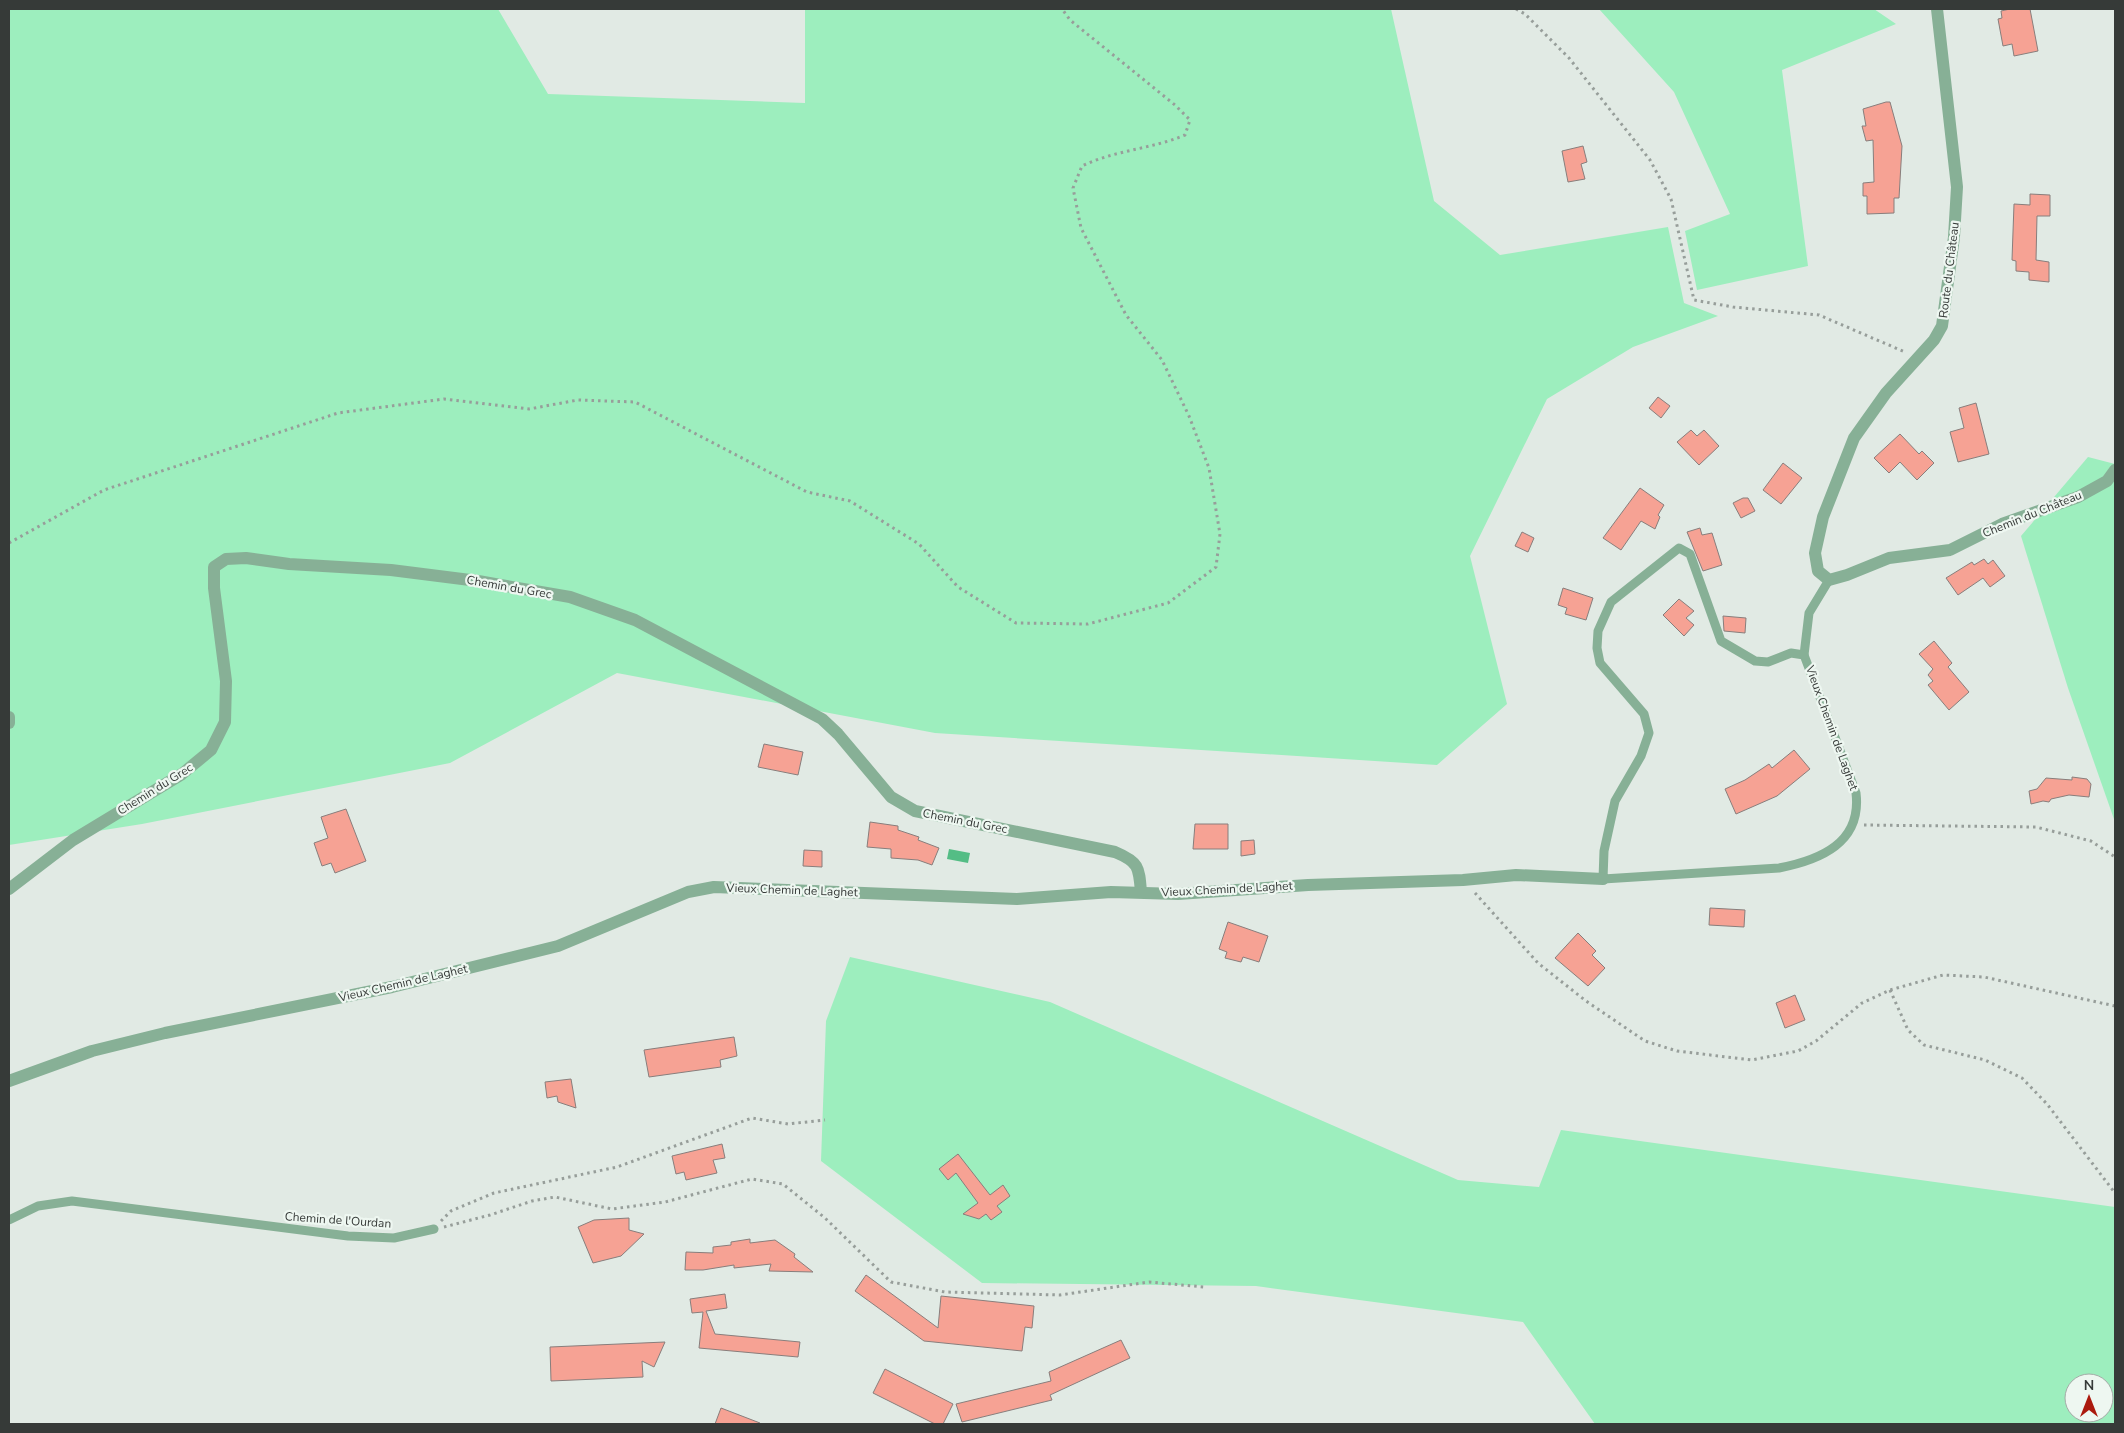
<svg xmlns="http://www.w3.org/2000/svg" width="2124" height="1433" viewBox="0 0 2124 1433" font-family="'Nunito Sans',sans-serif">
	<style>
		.green { fill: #9deebe; fill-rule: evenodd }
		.water { fill: #54bd85 }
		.building { fill: #f6a294; stroke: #887e7c }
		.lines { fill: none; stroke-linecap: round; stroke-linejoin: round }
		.path { stroke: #979e9a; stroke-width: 3; stroke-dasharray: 2.5 4; stroke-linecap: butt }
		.service { stroke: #87b096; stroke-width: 9 }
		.minor { stroke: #87b096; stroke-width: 12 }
		.labels { text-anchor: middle; stroke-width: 4.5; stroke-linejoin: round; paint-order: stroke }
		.street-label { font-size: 12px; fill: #363a38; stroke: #eef7f1 }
	</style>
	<rect width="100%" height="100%" fill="#e1eae4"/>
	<g class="green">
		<path d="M 9,9 L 498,9 L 548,94 L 805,103 L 805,9 L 1391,9 L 1434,201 L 1500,255 L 1668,227 L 1684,303 L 1718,316 L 1633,347 L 1547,399 L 1470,556 L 1507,704 L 1437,765 L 935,733 L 617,673 L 450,763 L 142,824 L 9,845 Z"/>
		<path d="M 1599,9 L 1874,9 L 1896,24 L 1782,70 L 1808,266 L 1697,290 L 1685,231 L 1730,214 L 1674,92 Z"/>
		<path d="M 2088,457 L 2115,464 L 2115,822 L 2068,688 L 2021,536 Z"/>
		<path d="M 850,957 L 1050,1002 L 1458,1180 L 1539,1187 L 1561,1130 L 2115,1207 L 2115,1424 L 1595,1424 L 1523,1322 L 1256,1286 L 982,1283 L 821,1161 L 826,1021 ZM 2074,1383 L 2104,1383 L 2104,1413 L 2074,1413 Z"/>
	</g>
	<path class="water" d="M 949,849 L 970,853 L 968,863 L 947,859 Z"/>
	<g class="building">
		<path d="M 2010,9 L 2030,9 L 2038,51 L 2014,56 L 2012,44 L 2003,46 L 1998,19 L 2002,18 L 2001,11 Z"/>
		<path d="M 1886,102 L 1890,102 L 1902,146 L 1899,198 L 1894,198 L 1894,213 L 1867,214 L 1867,196 L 1863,196 L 1863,183 L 1874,182 L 1873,140 L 1866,141 L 1862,126 L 1866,126 L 1863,109 Z"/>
		<path d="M 1583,146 L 1587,162 L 1581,164 L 1585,179 L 1568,182 L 1562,151 Z"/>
		<path d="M 2030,194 L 2050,195 L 2050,216 L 2037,216 L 2036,260 L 2049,262 L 2049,282 L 2029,280 L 2029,272 L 2016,271 L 2016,261 L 2012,260 L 2014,204 L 2030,205 Z"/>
		<path d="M 1658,397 L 1670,406 L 1661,418 L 1649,408 Z"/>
		<path d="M 1976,403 L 1989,454 L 1958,462 L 1950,432 L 1964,428 L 1959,408 Z"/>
		<path d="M 1691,430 L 1697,436 L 1704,430 L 1719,446 L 1699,465 L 1677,442 Z"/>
		<path d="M 1900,434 L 1919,454 L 1922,451 L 1934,463 L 1917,480 L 1900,462 L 1889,473 L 1874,458 Z"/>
		<path d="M 1783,463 L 1802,478 L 1781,504 L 1763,490 Z"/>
		<path d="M 1640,488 L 1664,505 L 1658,515 L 1660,517 L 1655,529 L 1641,521 L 1621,550 L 1603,538 Z"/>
		<path d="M 1743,498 L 1748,498 L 1755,511 L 1741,518 L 1733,503 Z"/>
		<path d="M 1700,528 L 1702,535 L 1712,533 L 1722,565 L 1703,571 L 1687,532 Z"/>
		<path d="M 1522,532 L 1534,538 L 1528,552 L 1515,546 Z"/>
		<path d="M 1984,559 L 1988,564 L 1993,560 L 2005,576 L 1990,587 L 1983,578 L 1958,595 L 1946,578 L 1972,562 L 1974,565 Z"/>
		<path d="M 1563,588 L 1593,598 L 1586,620 L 1565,614 L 1567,608 L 1558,605 Z"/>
		<path d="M 1679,599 L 1694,611 L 1686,618 L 1694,625 L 1684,636 L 1663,615 Z"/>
		<path d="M 1723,616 L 1746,618 L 1745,633 L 1724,631 Z"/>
		<path d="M 1934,641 L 1952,663 L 1948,667 L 1969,692 L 1949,710 L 1928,685 L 1933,681 L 1928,675 L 1933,669 L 1919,654 Z"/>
		<path d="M 764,744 L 803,752 L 798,775 L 758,767 Z"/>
		<path d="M 1794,750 L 1810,769 L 1777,796 L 1736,814 L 1725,789 L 1745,780 L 1769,764 L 1772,768 Z"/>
		<path d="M 2072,777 L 2087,779 L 2091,784 L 2089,797 L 2069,795 L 2051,799 L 2049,802 L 2043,801 L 2031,804 L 2029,791 L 2037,789 L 2046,778 L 2072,780 Z"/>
		<path d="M 346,809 L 366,861 L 335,873 L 331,863 L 322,866 L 314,843 L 328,838 L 321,817 Z"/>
		<path d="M 870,822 L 898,826 L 898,830 L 919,837 L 918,840 L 939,848 L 932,865 L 918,860 L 891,858 L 891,849 L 867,847 Z"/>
		<path d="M 1195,824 L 1228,824 L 1228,849 L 1193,849 Z"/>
		<path d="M 1254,840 L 1255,854 L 1241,856 L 1241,841 Z"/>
		<path d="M 804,850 L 822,851 L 822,867 L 803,866 Z"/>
		<path d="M 1710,908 L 1745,910 L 1744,927 L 1709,925 Z"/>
		<path d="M 1228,922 L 1268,936 L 1259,962 L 1243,957 L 1241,962 L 1225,958 L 1227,952 L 1219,949 Z"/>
		<path d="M 1578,933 L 1596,951 L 1592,955 L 1605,968 L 1588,986 L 1555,958 Z"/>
		<path d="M 1795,995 L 1805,1020 L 1785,1028 L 1776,1003 Z"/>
		<path d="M 734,1037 L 737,1056 L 720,1060 L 721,1067 L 649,1077 L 644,1050 Z"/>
		<path d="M 571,1079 L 576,1108 L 558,1102 L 557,1096 L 547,1098 L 545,1082 Z"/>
		<path d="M 722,1144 L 725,1158 L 713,1160 L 717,1173 L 686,1180 L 684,1172 L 676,1174 L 672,1156 Z"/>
		<path d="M 958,1154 L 990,1195 L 1003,1185 L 1010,1196 L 997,1206 L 1002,1212 L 991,1220 L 986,1214 L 979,1219 L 963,1214 L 978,1203 L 956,1173 L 948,1180 L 939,1169 Z"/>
		<path d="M 629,1218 L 629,1230 L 644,1234 L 621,1256 L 593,1263 L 578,1227 L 594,1220 Z"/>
		<path d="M 750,1239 L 750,1243 L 775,1240 L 795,1254 L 794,1257 L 813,1272 L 769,1271 L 771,1264 L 734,1268 L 734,1265 L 703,1270 L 685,1270 L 686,1252 L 713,1253 L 713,1247 L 731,1245 L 731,1242 Z"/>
		<path d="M 866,1275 L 938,1328 L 941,1296 L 1034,1306 L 1032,1328 L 1025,1327 L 1022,1351 L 924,1341 L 855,1291 Z"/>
		<path d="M 725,1294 L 727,1308 L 706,1311 L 715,1334 L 800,1342 L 798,1357 L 699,1348 L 703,1312 L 692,1313 L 690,1299 Z"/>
		<path d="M 1121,1340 L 1130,1358 L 1050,1395 L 1052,1400 L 962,1422 L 956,1404 L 1051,1381 L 1049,1372 Z"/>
		<path d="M 665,1342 L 654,1367 L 642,1361 L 643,1377 L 551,1381 L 550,1347 Z"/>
		<path d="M 885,1369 L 953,1404 L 943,1424 L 935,1424 L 873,1393 Z"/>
		<path d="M 721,1408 L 760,1423 L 759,1424 L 715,1424 Z"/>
	</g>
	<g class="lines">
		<g class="path">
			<path d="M 1516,9 L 1525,14 L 1569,58 L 1650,160 L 1671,199 L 1694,300 L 1733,307 L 1819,315 L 1905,352"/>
			<path d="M 9,543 L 104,490 L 338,413 L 444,399 L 529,409 L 578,400 L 635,402 L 807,492 L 850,501 L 919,544 L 958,587 L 1016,623 L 1088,624 L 1168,603 L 1216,567 L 1220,534 L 1209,468 L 1189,416 L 1162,360 L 1126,315 L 1081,228 L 1073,188 L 1082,166 C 1115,150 1152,149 1185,135 L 1190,120 L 1175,105 L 1070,20 L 1062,9"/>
			<path d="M 1864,825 L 2036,827 L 2091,841 L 2115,857"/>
			<path d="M 1475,893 L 1538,963 L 1586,1001 L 1645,1041 L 1677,1051 L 1752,1060 L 1798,1051 L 1816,1041 L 1862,1003 L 1890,990 L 1943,975 L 1984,977 L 2115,1006"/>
			<path d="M 1890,990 L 1908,1030 L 1924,1045 L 1985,1060 L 2022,1078 L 2047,1104 L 2115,1193"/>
			<path d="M 441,1221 L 451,1211 L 494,1193 L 617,1167 L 752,1118 L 788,1124 L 825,1120"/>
			<path d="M 444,1227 L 490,1215 L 532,1201 L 555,1197 L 612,1209 L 665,1202 L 752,1179 L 783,1184 L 825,1218 L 891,1282 L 945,1292 L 1060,1295 L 1149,1282 L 1204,1287"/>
		</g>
		<g class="service">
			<path d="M 1679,548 L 1690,554 L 1721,641 L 1755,661 L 1768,662 L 1791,653 L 1804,655 L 1856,793 C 1862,843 1820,860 1779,868 L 1603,879 L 1604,851 L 1615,801 L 1641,756 L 1649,733 L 1644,714 L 1600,663 L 1597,648 L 1598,631 L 1611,602 Z"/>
			<path d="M 1804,655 L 1809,613 L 1829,580"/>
			<path d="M 9,1220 L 38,1206 L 72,1201 L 348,1236 L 394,1238 L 434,1229"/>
		</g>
		<g class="minor">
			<path d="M 1937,9 L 1957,187 L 1954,237 L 1942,326 L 1934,340 L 1886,393 L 1854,438 L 1823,517 L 1815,553 L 1818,571 L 1829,580 L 1847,575 L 1889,558 L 1950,550 L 2002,524 L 2078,497 L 2107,481 L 2115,470"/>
			<path d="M 9,717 L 9,723"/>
			<path d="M 9,889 L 73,840 L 182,774 L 211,750 L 225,722 L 226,681 L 214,588 L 214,567 L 226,559 L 246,558 L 289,564 L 391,570 L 478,581 L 570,597 L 635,620 L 822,719 L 838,734 L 891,797 L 915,811 L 1115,852 C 1139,862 1139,867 1141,892"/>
			<path d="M 9,1081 L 92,1051 L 165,1033 L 392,987 L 558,946 L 688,892 L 714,887 L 1017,899 L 1111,892 L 1178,894 L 1308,885 L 1463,880 L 1516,875 L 1603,879"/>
		</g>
	</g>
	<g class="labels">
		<g class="street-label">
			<text transform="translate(1949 270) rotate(-83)" y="4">Route du Château</text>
			<text transform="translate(2032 514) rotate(-22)" y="4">Chemin du Château</text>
			<text transform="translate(509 587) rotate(10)" y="4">Chemin du Grec</text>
			<text transform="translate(1832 728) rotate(70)" y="4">Vieux Chemin de Laghet</text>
			<text transform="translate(155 789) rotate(-32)" y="4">Chemin du Grec</text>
			<text transform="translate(965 821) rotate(11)" y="4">Chemin du Grec</text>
			<text transform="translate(1227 889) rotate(-3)" y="4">Vieux Chemin de Laghet</text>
			<text transform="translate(792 890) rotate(2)" y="4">Vieux Chemin de Laghet</text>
			<text transform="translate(403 983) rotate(-13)" y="4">Vieux Chemin de Laghet</text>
			<text transform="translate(338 1220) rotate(4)" y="4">Chemin de l'Ourdan</text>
		</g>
	</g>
	<rect width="2124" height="1433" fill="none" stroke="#363a38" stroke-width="20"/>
	<g transform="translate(2089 1398)"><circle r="24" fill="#eef7f1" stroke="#a4aba7"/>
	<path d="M0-4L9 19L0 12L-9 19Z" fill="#ab1a0e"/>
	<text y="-8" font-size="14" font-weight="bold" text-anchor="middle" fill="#363a38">N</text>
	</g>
</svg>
